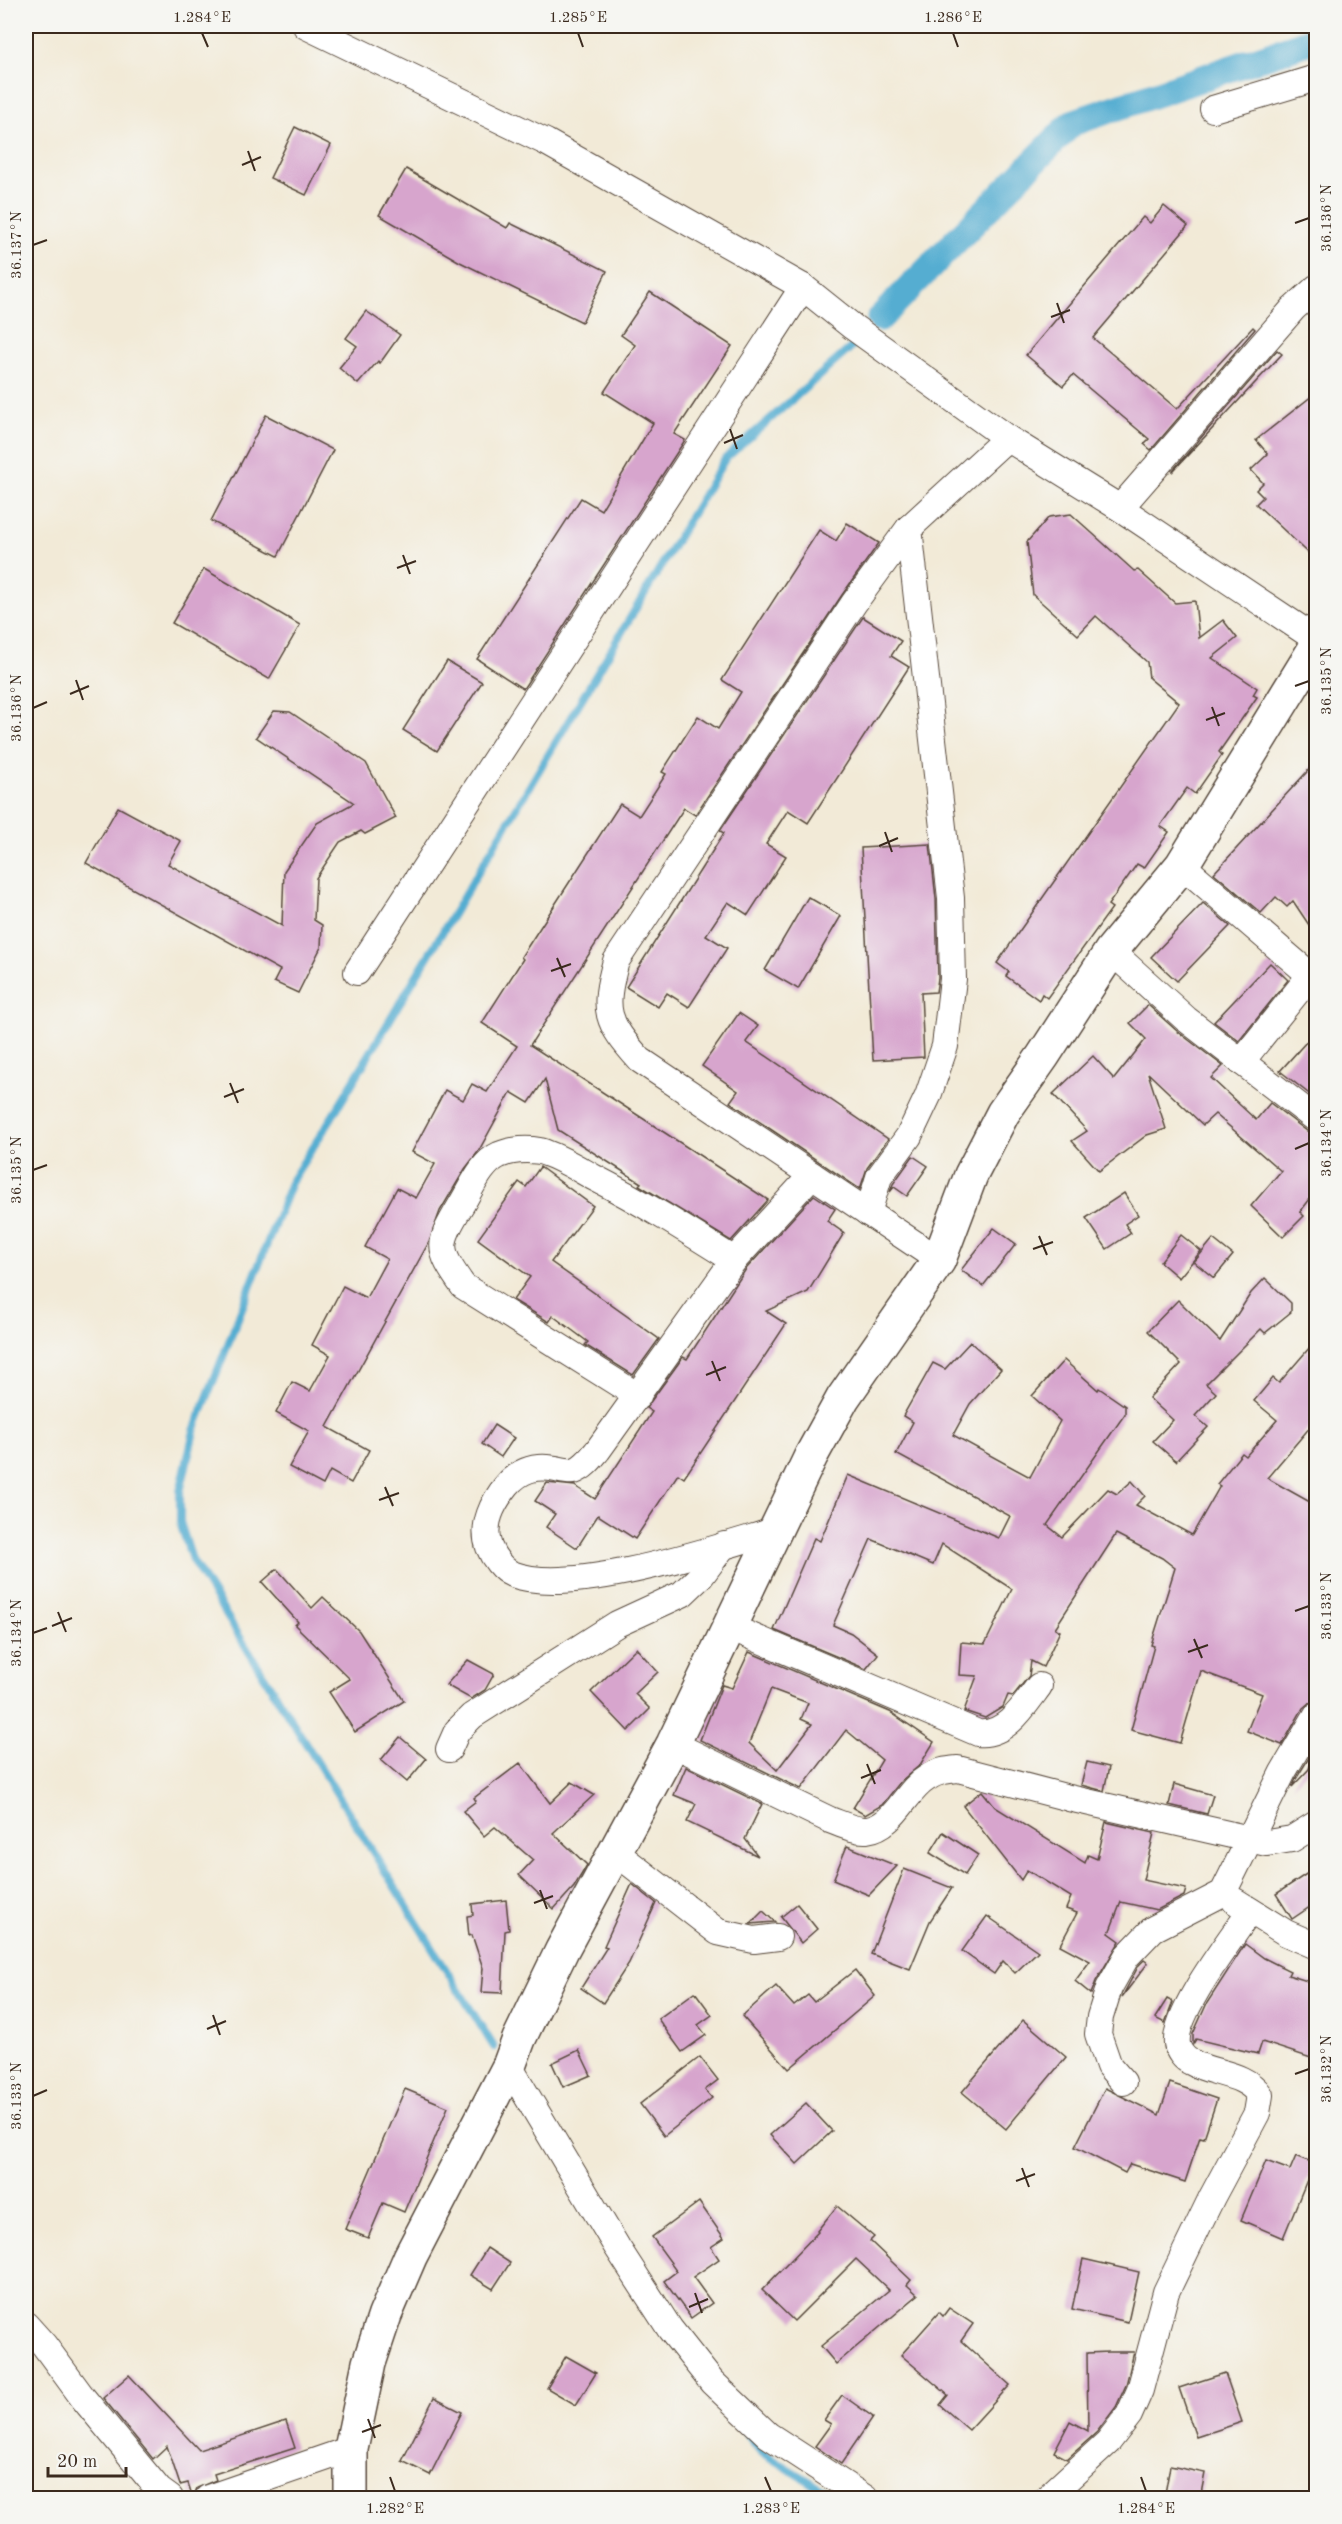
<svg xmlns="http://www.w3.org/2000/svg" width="1342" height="2524" viewBox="0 0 1342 2524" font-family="'Old Standard TT',serif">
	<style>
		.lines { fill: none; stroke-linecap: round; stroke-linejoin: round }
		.stream { stroke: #54add1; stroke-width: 8 }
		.canal { stroke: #54add1; stroke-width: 27 }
		.building { fill: #d7a5cd; fill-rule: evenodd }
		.street-casing { stroke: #56473a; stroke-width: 28 }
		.secondary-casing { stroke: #56473a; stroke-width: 36 }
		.street { stroke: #fff; stroke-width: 26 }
		.secondary { stroke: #fff; stroke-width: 33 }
		.ticks { fill: none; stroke: #3b2a1e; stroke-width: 2 }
		.neatline { fill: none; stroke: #3b2a1e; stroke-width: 2 }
		.ticks-label { font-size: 15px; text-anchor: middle; fill: #3b2a1e }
	</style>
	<rect width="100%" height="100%" fill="#f6f6f2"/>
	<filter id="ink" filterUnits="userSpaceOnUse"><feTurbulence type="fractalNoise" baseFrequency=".0167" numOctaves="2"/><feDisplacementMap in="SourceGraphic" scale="12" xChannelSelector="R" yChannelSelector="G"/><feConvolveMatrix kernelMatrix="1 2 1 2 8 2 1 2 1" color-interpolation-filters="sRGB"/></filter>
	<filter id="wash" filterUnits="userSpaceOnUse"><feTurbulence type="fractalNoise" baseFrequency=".008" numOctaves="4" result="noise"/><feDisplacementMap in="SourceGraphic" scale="24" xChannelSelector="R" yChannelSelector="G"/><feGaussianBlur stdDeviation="1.35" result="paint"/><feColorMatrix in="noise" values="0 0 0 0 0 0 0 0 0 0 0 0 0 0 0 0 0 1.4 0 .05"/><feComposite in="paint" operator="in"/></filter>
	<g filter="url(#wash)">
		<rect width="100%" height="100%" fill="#f2ead7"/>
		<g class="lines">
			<g class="stream">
				<path d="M 494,2047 L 192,1560 L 180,1522 L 180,1492 L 194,1431 L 292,1180 L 332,1117 L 725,459 L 855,344"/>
				<path d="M 739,2424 L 761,2452 L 837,2498"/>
			</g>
			<path class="canal" d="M 880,318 L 1072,123 L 1316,39"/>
		</g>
		<g id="blocks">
			<g class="building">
				<path d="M 295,127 L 331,145 L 306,195 L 270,178 Z"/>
				<path d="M 406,169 L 507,228 L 510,223 L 607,271 L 582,322 L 460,262 L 379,215 Z"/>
				<path d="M 1164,206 L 1188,226 L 1093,338 L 1177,409 L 1253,327 L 1255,329 L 1151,450 L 1144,444 L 1149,439 L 1073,375 L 1063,386 L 1026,355 L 1143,217 L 1150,223 Z"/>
				<path d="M 650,292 L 732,346 L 674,434 L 685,440 L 523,689 L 477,659 L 581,498 L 601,510 L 653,423 L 604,392 L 635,345 L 621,335 Z"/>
				<path d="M 366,311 L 400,335 L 380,363 L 378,361 L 358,384 L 339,368 L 357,346 L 346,338 Z"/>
				<path d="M 1277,350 L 1282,354 L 1173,471 L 1173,470 Z"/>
				<path d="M 1317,392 L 1317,561 L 1256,504 L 1263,497 L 1256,490 L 1263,483 L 1251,470 L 1268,454 L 1256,440 Z"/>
				<path d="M 266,415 L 333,450 L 278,556 L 211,521 Z"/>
				<path d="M 1071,514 L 1134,571 L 1138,570 L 1175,603 L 1195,601 L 1199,638 L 1223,620 L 1237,638 L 1212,658 L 1257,688 L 1253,695 L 1257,697 L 1219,752 L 1222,755 L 1195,794 L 1187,788 L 1160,826 L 1169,832 L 1144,868 L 1137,864 L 1108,905 L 1112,908 L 1047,998 L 1042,994 L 1039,1000 L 1006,976 L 1009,972 L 997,963 L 1179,703 L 1149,678 L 1147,662 L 1096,616 L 1078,635 L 1033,595 L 1027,542 L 1049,517 Z"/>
				<path d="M 847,523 L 879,543 L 842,595 L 695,815 L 684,808 L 530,1045 L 768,1200 L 731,1241 L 639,1185 L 641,1183 L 558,1130 L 545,1079 L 529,1103 L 511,1092 L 478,1152 L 465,1169 L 440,1211 L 429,1242 L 327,1427 L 369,1450 L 351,1483 L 330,1471 L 323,1485 L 289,1467 L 309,1431 L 276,1413 L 292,1382 L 310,1391 L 330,1355 L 312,1345 L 343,1286 L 366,1298 L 387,1259 L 365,1247 L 397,1188 L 416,1198 L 435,1164 L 412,1152 L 445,1090 L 463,1100 L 472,1084 L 487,1092 L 517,1046 L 482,1023 L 523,959 L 521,957 L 620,804 L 639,816 L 666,774 L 662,772 L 698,716 L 718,729 L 741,692 L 722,680 L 819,530 L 836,541 Z"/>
				<path d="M 204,569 L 300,625 L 269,679 L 172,623 Z"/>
				<path d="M 863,617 L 901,641 L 891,656 L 909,667 L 808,823 L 788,810 L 766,844 L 786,856 L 748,915 L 728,902 L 706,935 L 727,948 L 689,1007 L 667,993 L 658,1007 L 626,987 L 724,833 L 720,831 Z"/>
				<path d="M 447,661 L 482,682 L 437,751 L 403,730 Z"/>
				<path d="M 274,711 L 290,712 L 366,763 L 396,818 L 365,834 L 361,831 L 340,842 L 316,878 L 314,920 L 322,925 L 321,947 L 298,993 L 274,982 L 280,970 L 86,863 L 118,807 L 181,841 L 168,864 L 282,926 L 284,871 L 317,823 L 354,803 L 256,737 Z"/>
				<path d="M 1317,761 L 1317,937 L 1293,901 L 1287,907 L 1276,897 L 1261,913 L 1214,873 Z"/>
				<path d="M 930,844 L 936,899 L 938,978 L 936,992 L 921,993 L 924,1057 L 873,1060 L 861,848 Z"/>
				<path d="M 808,897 L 841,916 L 798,989 L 765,970 Z"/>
				<path d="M 1203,903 L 1230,926 L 1177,981 L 1151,957 Z"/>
				<path d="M 1270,963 L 1288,980 L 1239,1041 L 1214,1022 Z"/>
				<path d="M 1148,1005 L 1177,1031 L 1223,1066 L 1211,1078 L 1256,1120 L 1270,1103 L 1307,1131 L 1317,1134 L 1317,1190 L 1300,1212 L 1304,1216 L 1283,1237 L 1251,1206 L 1281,1171 L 1215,1114 L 1203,1125 L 1148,1073 L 1166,1129 L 1147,1135 L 1099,1171 L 1072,1141 L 1087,1131 L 1053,1094 L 1093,1056 L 1114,1079 L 1146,1039 L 1130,1023 Z"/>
				<path d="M 739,1013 L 758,1026 L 746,1042 L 888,1139 L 867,1168 L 860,1189 L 730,1102 L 738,1091 L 702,1066 Z"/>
				<path d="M 1317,1030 L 1317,1100 L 1280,1071 Z"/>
				<path d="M 913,1156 L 928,1166 L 907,1196 L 894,1187 L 890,1192 L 893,1184 Z"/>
				<path d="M 540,1167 L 593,1206 L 551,1262 L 659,1339 L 633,1375 L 585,1345 L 588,1342 L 553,1316 L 549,1322 L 513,1300 L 530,1277 L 478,1239 L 519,1182 L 526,1187 Z"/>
				<path d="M 1124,1193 L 1138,1215 L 1125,1224 L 1131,1233 L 1107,1249 L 1086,1218 Z"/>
				<path d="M 814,1195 L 835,1209 L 827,1221 L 844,1233 L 808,1292 L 766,1311 L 786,1324 L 684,1478 L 678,1474 L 635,1539 L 598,1515 L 577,1548 L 546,1527 L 555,1514 L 535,1501 L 547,1483 L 575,1486 L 595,1499 L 652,1412 L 646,1408 L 683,1357 L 687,1359 L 746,1269 Z"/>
				<path d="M 994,1228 L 1016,1244 L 983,1286 L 961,1270 Z"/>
				<path d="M 1181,1235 L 1201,1251 L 1179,1278 L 1160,1262 Z"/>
				<path d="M 1213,1239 L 1233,1255 L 1214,1278 L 1194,1262 Z"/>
				<path d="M 1265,1278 L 1291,1303 L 1291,1312 L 1265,1333 L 1261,1329 L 1206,1384 L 1216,1393 L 1195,1416 L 1208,1427 L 1176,1461 L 1153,1441 L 1173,1420 L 1149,1398 L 1181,1364 L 1148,1331 L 1178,1300 L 1220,1341 L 1251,1293 Z"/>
				<path d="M 1317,1339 L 1317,1419 L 1267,1478 L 1317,1506 L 1317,1701 L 1309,1703 L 1303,1708 L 1282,1745 L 1247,1731 L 1262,1694 L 1201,1671 L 1180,1743 L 1131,1730 L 1154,1646 L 1151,1645 L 1175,1568 L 1162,1558 L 1116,1534 L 1055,1628 L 1060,1631 L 1043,1667 L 1031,1661 L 1029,1676 L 1013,1696 L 1008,1695 L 1003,1707 L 985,1718 L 964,1711 L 977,1676 L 959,1675 L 961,1642 L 985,1644 L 1012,1589 L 942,1544 L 933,1565 L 871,1539 L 833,1625 L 851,1633 L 878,1654 L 866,1669 L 774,1630 L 814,1538 L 820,1541 L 848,1475 L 999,1538 L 1010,1516 L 896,1454 L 913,1422 L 903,1416 L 933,1363 L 945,1369 L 970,1342 L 1001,1369 L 970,1404 L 953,1435 L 1030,1477 L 1060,1421 L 1032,1396 L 1064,1360 L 1098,1390 L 1099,1388 L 1125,1406 L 1125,1414 L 1047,1525 L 1062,1537 L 1108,1489 L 1117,1494 L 1132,1481 L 1145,1496 L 1136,1505 L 1192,1535 L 1220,1486 L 1217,1484 L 1242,1453 L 1246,1456 L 1277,1420 L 1254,1401 L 1273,1378 L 1279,1383 Z"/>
				<path d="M 494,1425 L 514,1438 L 501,1457 L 482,1444 Z"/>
				<path d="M 277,1569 L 312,1608 L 323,1597 L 359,1631 L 404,1701 L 355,1732 L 329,1692 L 350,1679 L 295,1625 L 298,1622 L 262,1582 Z"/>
				<path d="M 636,1648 L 658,1672 L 635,1694 L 650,1709 L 628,1731 L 591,1692 Z"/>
				<path d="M 749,1652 L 890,1712 L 934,1742 L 920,1765 L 901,1781 L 882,1805 L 865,1815 L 853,1808 L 882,1760 L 846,1730 L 801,1789 L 700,1740 L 722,1685 L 732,1688 ZM 771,1689 L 808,1703 L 801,1719 L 812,1724 L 777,1770 L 749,1743 Z"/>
				<path d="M 468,1660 L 494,1674 L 485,1690 L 471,1699 L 446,1685 Z"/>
				<path d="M 400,1737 L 426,1759 L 407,1782 L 381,1760 Z"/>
				<path d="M 1315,1748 L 1309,1769 L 1292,1787 L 1296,1779 Z"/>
				<path d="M 1087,1762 L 1109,1767 L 1104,1791 L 1081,1785 Z"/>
				<path d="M 520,1763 L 550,1803 L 572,1782 L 594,1795 L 553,1833 L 587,1865 L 574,1887 L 554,1909 L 519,1875 L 533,1860 L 495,1827 L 484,1836 L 463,1811 L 476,1801 L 474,1798 Z"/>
				<path d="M 686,1767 L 762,1804 L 745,1839 L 758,1856 L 687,1822 L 696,1804 L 674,1795 Z"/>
				<path d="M 1174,1784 L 1213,1795 L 1207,1814 L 1169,1805 Z"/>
				<path d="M 982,1791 L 995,1807 L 1085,1863 L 1088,1855 L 1097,1859 L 1106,1822 L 1154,1833 L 1143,1880 L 1186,1889 L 1184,1896 L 1157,1910 L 1121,1902 L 1109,1933 L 1120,1941 L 1096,1981 L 1091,1994 L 1075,1981 L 1090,1961 L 1060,1945 L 1077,1913 L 1066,1909 L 1071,1897 L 1027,1870 L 1021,1880 L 963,1806 Z"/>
				<path d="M 943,1832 L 978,1855 L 965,1875 L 930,1853 Z"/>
				<path d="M 847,1846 L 897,1866 L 869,1895 L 833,1880 Z"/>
				<path d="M 1317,1867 L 1317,1902 L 1292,1919 L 1276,1894 Z"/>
				<path d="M 904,1869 L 952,1888 L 930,1921 L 910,1969 L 871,1954 Z"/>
				<path d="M 632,1884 L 656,1903 L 629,1963 L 603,2003 L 581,1988 L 607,1947 L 604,1946 Z"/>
				<path d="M 506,1900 L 509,1930 L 505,1931 L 502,1993 L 481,1992 L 483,1968 L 472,1935 L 469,1936 L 467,1916 L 473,1915 L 472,1904 Z"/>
				<path d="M 797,1904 L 817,1929 L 801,1943 L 781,1917 Z"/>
				<path d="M 763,1911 L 775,1922 L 750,1924 Z"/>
				<path d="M 987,1916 L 1038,1951 L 1015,1973 L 1003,1961 L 994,1974 L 962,1951 Z"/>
				<path d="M 1245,1944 L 1264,1958 L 1290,1971 L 1288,1975 L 1317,1984 L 1317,2060 L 1262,2042 L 1258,2054 L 1196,2039 L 1193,2044 L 1193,2034 L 1207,2003 Z"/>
				<path d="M 1144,1960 L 1148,1963 L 1122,1997 L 1139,1965 Z"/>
				<path d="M 855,1970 L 875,1996 L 789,2069 L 742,2016 L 776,1986 L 794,2006 L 808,1995 L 814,2002 Z"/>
				<path d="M 695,1992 L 712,2015 L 698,2025 L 706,2035 L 682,2052 L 658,2019 Z"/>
				<path d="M 1167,1999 L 1173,2002 L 1165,2023 L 1155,2018 Z"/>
				<path d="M 1023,2020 L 1066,2057 L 1006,2129 L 962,2092 Z"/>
				<path d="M 579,2050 L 591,2075 L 563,2087 L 552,2063 Z"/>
				<path d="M 700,2057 L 718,2080 L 705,2090 L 712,2098 L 664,2136 L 640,2104 Z"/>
				<path d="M 1170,2083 L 1217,2099 L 1204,2138 L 1200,2137 L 1185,2182 L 1130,2164 L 1125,2173 L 1075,2147 L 1105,2088 L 1159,2115 Z"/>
				<path d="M 405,2089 L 448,2107 L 404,2212 L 383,2203 L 368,2238 L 345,2229 Z"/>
				<path d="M 806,2103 L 832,2131 L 797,2164 L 770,2135 Z"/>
				<path d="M 1296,2156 L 1314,2163 L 1283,2238 L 1241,2220 L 1266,2161 L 1290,2170 Z"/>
				<path d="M 699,2202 L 724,2238 L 711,2247 L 719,2259 L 693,2277 L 712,2303 L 691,2318 L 664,2281 L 677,2271 L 652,2237 Z"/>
				<path d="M 837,2206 L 874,2237 L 870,2241 L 911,2280 L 907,2285 L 918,2295 L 836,2364 L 821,2346 L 889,2290 L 856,2259 L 794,2321 L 762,2290 L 818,2232 L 817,2231 Z"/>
				<path d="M 487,2248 L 510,2263 L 493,2289 L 470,2275 Z"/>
				<path d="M 1083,2259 L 1139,2272 L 1128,2322 L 1072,2309 Z"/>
				<path d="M 949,2308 L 973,2324 L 961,2341 L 1010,2385 L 969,2430 L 940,2405 L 948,2395 L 901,2355 L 939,2312 L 943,2316 Z"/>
				<path d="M 1109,2352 L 1134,2352 L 1126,2385 L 1116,2407 L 1097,2432 L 1067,2459 L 1054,2452 L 1070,2421 L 1088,2431 L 1087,2353 Z"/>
				<path d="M 566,2356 L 596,2373 L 576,2405 L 547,2388 Z"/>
				<path d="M 1225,2373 L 1242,2422 L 1196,2437 L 1179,2388 Z"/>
				<path d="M 129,2375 L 199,2450 L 286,2421 L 295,2448 L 214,2474 L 216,2480 L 197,2488 L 193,2498 L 188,2483 L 180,2485 L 167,2446 L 153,2459 L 103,2398 Z"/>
				<path d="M 842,2395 L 873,2417 L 841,2464 L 815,2446 L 831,2424 L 824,2420 Z"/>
				<path d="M 434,2398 L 462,2412 L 430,2475 L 402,2461 Z"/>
				<path d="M 1170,2466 L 1205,2473 L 1200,2499 L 1164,2499 Z"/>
			</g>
		</g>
	</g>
	<g filter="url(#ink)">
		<use href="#blocks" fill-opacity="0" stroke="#56473a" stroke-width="1.5"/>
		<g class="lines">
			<defs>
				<g id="street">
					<path d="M 306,26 L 546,142 L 803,287 L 853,327 L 1007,438 L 1120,508 L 1316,639"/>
					<path d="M 1213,109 L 1316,78"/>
					<path d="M 1120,508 L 1293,309 L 1316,288"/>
					<path d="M 1182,865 L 1316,980"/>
					<path d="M 1111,951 L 1186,1019 L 1316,1119"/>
					<path d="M 357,972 L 803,287"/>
					<path d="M 1241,1062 L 1310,976"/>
					<path d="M 868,1213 L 879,1177 L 909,1136 L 928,1096 L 945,1046 L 953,979 L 951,898 L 909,528"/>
					<path d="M 939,1260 L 640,1060 C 606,1022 602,1011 616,961 L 854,603 L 909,528 L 1007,438"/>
					<path d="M 638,1396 L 463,1286 C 436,1248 438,1244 461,1205 C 471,1189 481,1163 499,1155 C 511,1150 527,1149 540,1151 C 558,1156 577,1168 593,1177 C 642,1202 688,1231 734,1260"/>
					<path d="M 774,1531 C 713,1549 571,1597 512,1574 C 502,1570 493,1557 489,1547 C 481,1525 493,1502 507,1485 C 521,1469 536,1465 556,1469 C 561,1470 569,1472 574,1471 C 584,1468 592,1457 598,1450 L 734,1260 L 812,1175"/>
					<path d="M 730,1627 L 978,1733 C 1006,1736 1024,1706 1039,1686"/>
					<path d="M 673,1744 L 830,1820 C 841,1824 855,1831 867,1830 C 895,1826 905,1791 927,1778 C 937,1771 947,1770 958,1769 L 1069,1798 L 1267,1843 L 1292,1839 L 1316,1824"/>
					<path d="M 449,1749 L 457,1731 L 472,1716 L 617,1624 L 682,1594 L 701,1576 L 724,1545"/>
					<path d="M 614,1851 L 718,1932 L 754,1940 L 778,1937"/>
					<path d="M 1235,1901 L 1286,1933 L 1316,1946"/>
					<path d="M 509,2066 L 617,2247 L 670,2329 L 712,2382 L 768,2435 L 865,2498"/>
					<path d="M 1123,2082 L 1109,2066 L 1098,2034 L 1100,2017 L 1109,1988 L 1127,1956 L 1153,1929 L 1223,1893 L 1283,1772 L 1316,1716"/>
					<path d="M 26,2325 L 44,2345 L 83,2398 L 159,2490 L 170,2498"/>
					<path d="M 208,2498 L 351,2449"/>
					<path d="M 1047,2498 L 1108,2442 L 1129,2415 L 1140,2390 L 1166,2292 L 1212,2197 L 1257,2113 L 1260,2095 C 1244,2072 1214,2075 1191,2062 C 1184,2059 1178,2051 1177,2044 C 1173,2013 1232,1938 1250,1911"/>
				</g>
				<path id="secondary" d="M 351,2498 L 351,2449 L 369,2363 L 385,2315 L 410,2257 L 509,2066 L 519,2039 L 562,1950 L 673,1744 L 811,1456 L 843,1398 L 939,1260 L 971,1175 L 1003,1113 L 1043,1056 L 1111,951 L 1182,865 L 1316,647"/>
			</defs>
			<use href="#street" class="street-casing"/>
			<use href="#secondary" class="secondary-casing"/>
			<use href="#street" class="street"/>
			<use href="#secondary" class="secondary"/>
		</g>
	</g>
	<path class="ticks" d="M 202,33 L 208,47M 578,33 L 583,47M 953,33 L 958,47M 248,151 L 255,171M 242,165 L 261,157M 1295,223 L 1309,218M 33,245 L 47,240M 1057,303 L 1064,323M 1051,317 L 1070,310M 730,429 L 737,449M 724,443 L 743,435M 403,555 L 410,574M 397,568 L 416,561M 76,680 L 83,700M 1295,686 L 1309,681M 70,694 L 89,686M 1212,707 L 1219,726M 33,708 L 47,702M 1206,720 L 1225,713M 885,832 L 892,852M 879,846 L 898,838M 557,958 L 565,977M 551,971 L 571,964M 230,1083 L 238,1103M 224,1097 L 244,1089M 1295,1149 L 1309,1143M 33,1170 L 47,1165M 1039,1236 L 1047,1255M 1033,1249 L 1053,1242M 712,1361 L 720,1381M 706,1375 L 726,1367M 385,1487 L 393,1506M 379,1500 L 399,1493M 1295,1611 L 1309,1606M 58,1612 L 66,1632M 52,1626 L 72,1618M 33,1633 L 47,1628M 1194,1639 L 1202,1658M 1188,1652 L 1208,1645M 867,1764 L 875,1784M 861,1778 L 881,1770M 540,1890 L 547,1909M 534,1903 L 553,1896M 213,2015 L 220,2035M 207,2029 L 226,2021M 1295,2074 L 1309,2069M 33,2096 L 47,2090M 1022,2168 L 1029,2187M 1016,2181 L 1035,2174M 695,2293 L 702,2313M 689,2307 L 708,2299M 368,2419 L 375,2438M 362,2432 L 381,2425M 390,2477 L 395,2491M 765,2477 L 771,2491M 1141,2477 L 1146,2491"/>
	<rect width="1342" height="2524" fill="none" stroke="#f6f6f2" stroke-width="66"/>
	<path d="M48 2467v9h78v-9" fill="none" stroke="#3b2a1e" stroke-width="3"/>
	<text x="57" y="2467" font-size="18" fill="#3b2a1e" stroke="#f6f6f2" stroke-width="4.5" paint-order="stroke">20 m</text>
	<rect x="33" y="33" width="1276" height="2458" class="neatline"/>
	<g class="ticks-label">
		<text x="202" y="22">1.284°E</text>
		<text x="578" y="22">1.285°E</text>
		<text x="953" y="22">1.286°E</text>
		<text transform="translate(1326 218) rotate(-90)" y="5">36.136°N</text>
		<text transform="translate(16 245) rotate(-90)" y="5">36.137°N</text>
		<text transform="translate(1326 681) rotate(-90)" y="5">36.135°N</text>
		<text transform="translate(16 708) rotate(-90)" y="5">36.136°N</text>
		<text transform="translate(1326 1143) rotate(-90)" y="5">36.134°N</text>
		<text transform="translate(16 1170) rotate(-90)" y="5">36.135°N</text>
		<text transform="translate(1326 1606) rotate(-90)" y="5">36.133°N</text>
		<text transform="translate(16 1633) rotate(-90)" y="5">36.134°N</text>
		<text transform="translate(1326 2069) rotate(-90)" y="5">36.132°N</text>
		<text transform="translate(16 2096) rotate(-90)" y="5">36.133°N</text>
		<text x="395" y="2513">1.282°E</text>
		<text x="771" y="2513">1.283°E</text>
		<text x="1146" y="2513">1.284°E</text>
	</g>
</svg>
